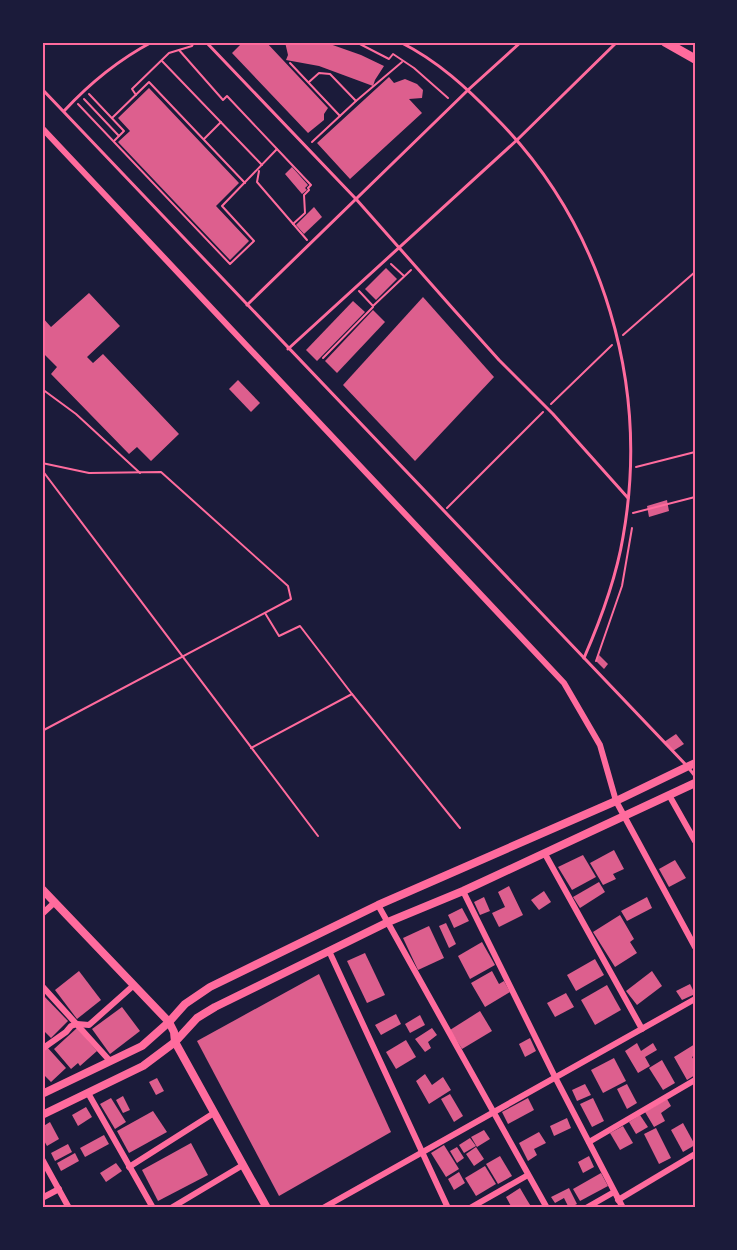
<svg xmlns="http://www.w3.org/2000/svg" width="737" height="1250" viewBox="0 0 737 1250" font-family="'Asap Condensed',sans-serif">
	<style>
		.building { fill: #dd5f8e }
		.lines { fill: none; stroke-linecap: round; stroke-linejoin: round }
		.path { stroke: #ff6b9d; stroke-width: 2 }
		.service { stroke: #ff6b9d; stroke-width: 3 }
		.minor { stroke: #ff6b9d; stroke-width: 6 }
		.tertiary { stroke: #ff6b9d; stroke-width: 8 }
		.secondary { stroke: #ff6b9d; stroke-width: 9 }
		.neatline { fill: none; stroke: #ff6b9d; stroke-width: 2 }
	</style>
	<rect width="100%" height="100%" fill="#1b1b3a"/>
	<g class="building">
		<path d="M 243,42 L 266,42 L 328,108 L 324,114 L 324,120 L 308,133 L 232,53 Z"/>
		<path d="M 285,42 L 327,43 L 361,55 L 384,66 L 375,80 L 373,86 L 319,66 L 286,60 L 288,55 Z"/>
		<path d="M 389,77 L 394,83 L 405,79 L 417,84 L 423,90 L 422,98 L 409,99 L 422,113 L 350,179 L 317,143 Z"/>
		<path d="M 149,88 L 239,183 L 216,206 L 249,241 L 230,260 L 118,142 L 130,131 L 118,118 Z"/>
		<path d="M 292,167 L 308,185 L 305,188 L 307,190 L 302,194 L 285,174 Z"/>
		<path d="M 314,207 L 322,217 L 304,234 L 296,225 Z"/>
		<path d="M 386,268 L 397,279 L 376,300 L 365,289 Z"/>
		<path d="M 89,293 L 120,326 L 87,357 L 93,363 L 103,354 L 179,434 L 151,461 L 137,447 L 129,454 L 51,374 L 57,367 L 42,352 L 42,317 L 51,327 Z"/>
		<path d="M 423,297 L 494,377 L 415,461 L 343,385 Z"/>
		<path d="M 353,301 L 365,312 L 317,361 L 306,350 Z"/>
		<path d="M 373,310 L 385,322 L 337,373 L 325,361 Z"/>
		<path d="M 238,380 L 260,403 L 251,412 L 229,389 Z"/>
		<path d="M 667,500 L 669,511 L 649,517 L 647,506 Z"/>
		<path d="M 599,655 L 608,664 L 604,669 L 596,661 Z"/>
		<path d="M 676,734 L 684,744 L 673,751 L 664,742 Z"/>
		<path d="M 614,850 L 624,869 L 613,874 L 616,879 L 603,885 L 590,863 Z"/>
		<path d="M 583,855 L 596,877 L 572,890 L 558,867 Z"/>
		<path d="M 675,860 L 686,878 L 669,887 L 659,869 Z"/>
		<path d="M 599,882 L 605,892 L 580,908 L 573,897 Z"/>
		<path d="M 509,886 L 523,915 L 499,927 L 492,913 L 505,907 L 498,892 Z"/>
		<path d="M 544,891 L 551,902 L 539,910 L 531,900 Z"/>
		<path d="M 484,897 L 490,911 L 480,915 L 474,902 Z"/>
		<path d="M 647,897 L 652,908 L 627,921 L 621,911 Z"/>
		<path d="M 462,908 L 469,921 L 454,928 L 448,915 Z"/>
		<path d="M 620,915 L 634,939 L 630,942 L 637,953 L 615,967 L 593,932 Z"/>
		<path d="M 446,923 L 456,944 L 449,948 L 439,926 Z"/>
		<path d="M 429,926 L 444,958 L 418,970 L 403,938 Z"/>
		<path d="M 482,942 L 495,965 L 470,979 L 458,956 Z"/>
		<path d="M 365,953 L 385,995 L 367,1003 L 347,961 Z"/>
		<path d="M 595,959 L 604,975 L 576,991 L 567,975 Z"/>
		<path d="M 79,971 L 101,1000 L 77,1019 L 55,990 Z"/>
		<path d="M 492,971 L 499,984 L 504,981 L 510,992 L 485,1007 L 471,983 Z"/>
		<path d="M 652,971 L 662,986 L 637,1005 L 626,991 Z"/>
		<path d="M 319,974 L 391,1132 L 279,1196 L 197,1041 Z"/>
		<path d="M 690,984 L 695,994 L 682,1000 L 676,991 Z"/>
		<path d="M 607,985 L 621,1010 L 595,1025 L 581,1000 Z"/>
		<path d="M 566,993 L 574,1007 L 555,1017 L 547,1003 Z"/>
		<path d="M 42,994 L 68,1021 L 51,1038 L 42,1029 Z"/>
		<path d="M 122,1007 L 140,1031 L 110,1054 L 92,1029 Z"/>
		<path d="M 480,1011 L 492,1031 L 462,1049 L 450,1030 Z"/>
		<path d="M 396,1014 L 401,1024 L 381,1035 L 375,1025 Z"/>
		<path d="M 420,1015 L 425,1025 L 410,1033 L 405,1024 Z"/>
		<path d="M 77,1028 L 97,1051 L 80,1066 L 78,1063 L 71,1069 L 54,1049 Z"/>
		<path d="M 432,1028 L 437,1035 L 428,1042 L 431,1048 L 425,1052 L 415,1039 Z"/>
		<path d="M 530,1038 L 536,1051 L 525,1057 L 519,1044 Z"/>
		<path d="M 406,1040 L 416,1057 L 396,1069 L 386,1052 Z"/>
		<path d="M 637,1043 L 641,1051 L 653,1043 L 657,1050 L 645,1057 L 650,1066 L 638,1073 L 625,1051 Z"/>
		<path d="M 695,1044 L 695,1055 L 692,1057 L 695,1062 L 695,1075 L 687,1080 L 674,1057 Z"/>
		<path d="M 47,1047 L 66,1068 L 51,1082 L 45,1076 L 42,1079 L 42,1051 Z"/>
		<path d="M 614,1058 L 626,1081 L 603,1093 L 591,1070 Z"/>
		<path d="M 662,1060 L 675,1083 L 663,1090 L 649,1068 Z"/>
		<path d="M 425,1074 L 432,1085 L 443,1077 L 451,1090 L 429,1104 L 416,1081 Z"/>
		<path d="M 157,1078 L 164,1091 L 156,1095 L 149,1082 Z"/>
		<path d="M 585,1084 L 591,1095 L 577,1101 L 572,1090 Z"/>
		<path d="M 627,1084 L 637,1103 L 627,1109 L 617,1089 Z"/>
		<path d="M 450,1094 L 463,1116 L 454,1122 L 441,1099 Z"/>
		<path d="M 123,1096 L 130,1110 L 123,1113 L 116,1100 Z"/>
		<path d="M 111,1098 L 126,1122 L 115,1129 L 100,1104 Z"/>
		<path d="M 528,1098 L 534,1110 L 508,1124 L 502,1112 Z"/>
		<path d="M 593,1098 L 604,1121 L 592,1127 L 580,1104 Z"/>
		<path d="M 667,1099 L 671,1106 L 661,1113 L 665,1121 L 654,1127 L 645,1112 Z"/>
		<path d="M 86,1107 L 92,1117 L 78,1126 L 72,1115 Z"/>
		<path d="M 153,1111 L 167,1132 L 129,1153 L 117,1131 Z"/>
		<path d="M 640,1115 L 648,1127 L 636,1134 L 629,1122 Z"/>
		<path d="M 567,1118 L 571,1128 L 554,1136 L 550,1126 Z"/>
		<path d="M 50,1122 L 59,1139 L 47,1146 L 42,1137 L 42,1127 Z"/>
		<path d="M 683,1123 L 695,1145 L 683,1152 L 671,1130 Z"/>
		<path d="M 623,1126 L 633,1143 L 620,1150 L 610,1133 Z"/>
		<path d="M 656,1128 L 671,1158 L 659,1164 L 644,1134 Z"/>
		<path d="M 484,1130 L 490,1139 L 477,1147 L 471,1137 Z"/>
		<path d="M 539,1132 L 546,1143 L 534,1149 L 537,1155 L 528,1161 L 519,1143 Z"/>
		<path d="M 104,1135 L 109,1144 L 85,1157 L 80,1148 Z"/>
		<path d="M 470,1138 L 476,1146 L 464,1153 L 459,1145 Z"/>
		<path d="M 191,1143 L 208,1175 L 158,1201 L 142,1170 Z"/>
		<path d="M 68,1144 L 72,1152 L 55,1161 L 51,1153 Z"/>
		<path d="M 444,1145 L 459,1169 L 446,1177 L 431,1153 Z"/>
		<path d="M 457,1147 L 464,1158 L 457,1163 L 450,1151 Z"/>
		<path d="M 476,1147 L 484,1159 L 474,1166 L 466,1154 Z"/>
		<path d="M 75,1153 L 79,1161 L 61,1171 L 57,1163 Z"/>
		<path d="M 500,1156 L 512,1176 L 498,1184 L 486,1164 Z"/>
		<path d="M 589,1156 L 594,1167 L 583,1173 L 578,1162 Z"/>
		<path d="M 116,1163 L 122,1171 L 106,1182 L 100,1173 Z"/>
		<path d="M 485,1166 L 496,1184 L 476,1196 L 465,1178 Z"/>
		<path d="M 459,1172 L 465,1183 L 454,1190 L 448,1179 Z"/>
		<path d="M 601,1173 L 608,1186 L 580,1201 L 573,1189 Z"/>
		<path d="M 520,1188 L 527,1200 L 532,1208 L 512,1208 L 506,1197 Z"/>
		<path d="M 569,1188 L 577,1204 L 569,1208 L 564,1198 L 555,1203 L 551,1197 Z"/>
	</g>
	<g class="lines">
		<g class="path">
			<path d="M 356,42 L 389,59 L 393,54 L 414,68 L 448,98"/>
			<path d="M 179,50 L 223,100 L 227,96 L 277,149"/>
			<path d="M 162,61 L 262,165"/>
			<path d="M 290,63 L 340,116"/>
			<path d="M 309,82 L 319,73 L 330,74 L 356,101 L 312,142"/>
			<path d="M 89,94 L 124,131 L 114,141"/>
			<path d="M 136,95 L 132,89 L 169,53 L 192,46 L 194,42"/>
			<path d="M 84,99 L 119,136"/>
			<path d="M 356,101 L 402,62"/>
			<path d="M 78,104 L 230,264 L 254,241 L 222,206 L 277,149 L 311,185 L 308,188 L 309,190 L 304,195 L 305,213 L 293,224"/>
			<path d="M 112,118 L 149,82 L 245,183"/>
			<path d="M 204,139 L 221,122"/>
			<path d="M 259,171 L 257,182 L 307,240"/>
			<path d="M 391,264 L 404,276"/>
			<path d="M 359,291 L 373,306 L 411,270"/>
			<path d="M 623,335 L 695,272"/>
			<path d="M 323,358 L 373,307"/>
			<path d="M 42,389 L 76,414 L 140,473"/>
			<path d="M 551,404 L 612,345"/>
			<path d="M 42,463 L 89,473 L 161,472 L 288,586 L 291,599 L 42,731"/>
			<path d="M 636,467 L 695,452"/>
			<path d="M 42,470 L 318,836"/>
			<path d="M 447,508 L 543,412"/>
			<path d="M 633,513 L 695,497"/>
			<path d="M 265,613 L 279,636 L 300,626 L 352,694 L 460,828"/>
			<path d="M 596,661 L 622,586 L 632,528"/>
			<path d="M 251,748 L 352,694"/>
		</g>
		<g class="service">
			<path d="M 206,42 L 356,199 L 455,311 L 499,360 L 553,414 L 628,498"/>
			<path d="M 400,42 C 438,61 467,88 496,118 C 604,227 650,386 623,537 C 616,579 601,619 584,658"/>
			<path d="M 42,89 C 256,316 471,542 687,766 L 695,776"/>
			<path d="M 64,111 C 90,83 118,60 152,42"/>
			<path d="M 247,305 L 468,90 L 521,42"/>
			<path d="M 288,349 L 517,140 L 617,42"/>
		</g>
		<g class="minor">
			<path d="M 42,128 L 564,683 L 600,745 L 616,801 L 695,947"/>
			<path d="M 669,795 L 695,841"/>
			<path d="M 545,854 L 642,1029"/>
			<path d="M 463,891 L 555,1077 L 623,1208"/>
			<path d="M 378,905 L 547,1208"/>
			<path d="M 42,914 L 55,902"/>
			<path d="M 329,951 L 448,1208"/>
			<path d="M 42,986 L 110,1061"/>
			<path d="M 42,1049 L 66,1032 L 71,1026 L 77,1024 L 89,1025 L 134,985"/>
			<path d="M 88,1093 L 153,1208"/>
			<path d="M 589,1142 L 695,1080"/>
			<path d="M 42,1159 L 69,1208"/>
			<path d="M 129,1167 L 214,1113"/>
			<path d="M 42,1198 L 59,1189"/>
			<path d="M 618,1200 L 695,1154"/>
			<path d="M 171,1208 L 243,1165"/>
			<path d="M 323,1208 L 695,999"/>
			<path d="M 470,1208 L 528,1175"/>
			<path d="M 586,1208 L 614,1192"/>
		</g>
		<g class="tertiary">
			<path d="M 42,889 L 169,1022 L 174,1032 L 175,1042 L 267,1208"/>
			<path d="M 42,1094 L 142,1046 L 169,1022 L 185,1004 L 210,987 L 378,905 L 616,801 L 695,763"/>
			<path d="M 42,1115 L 143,1066 L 175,1042 L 197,1018 L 215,1007 L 388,922 L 463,891 L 695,783"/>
		</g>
		<path class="secondary" d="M 665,42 L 695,59"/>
	</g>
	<rect width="737" height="1250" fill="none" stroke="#1b1b3a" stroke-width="87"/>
	<rect x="44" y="44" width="650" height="1162" class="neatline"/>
</svg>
